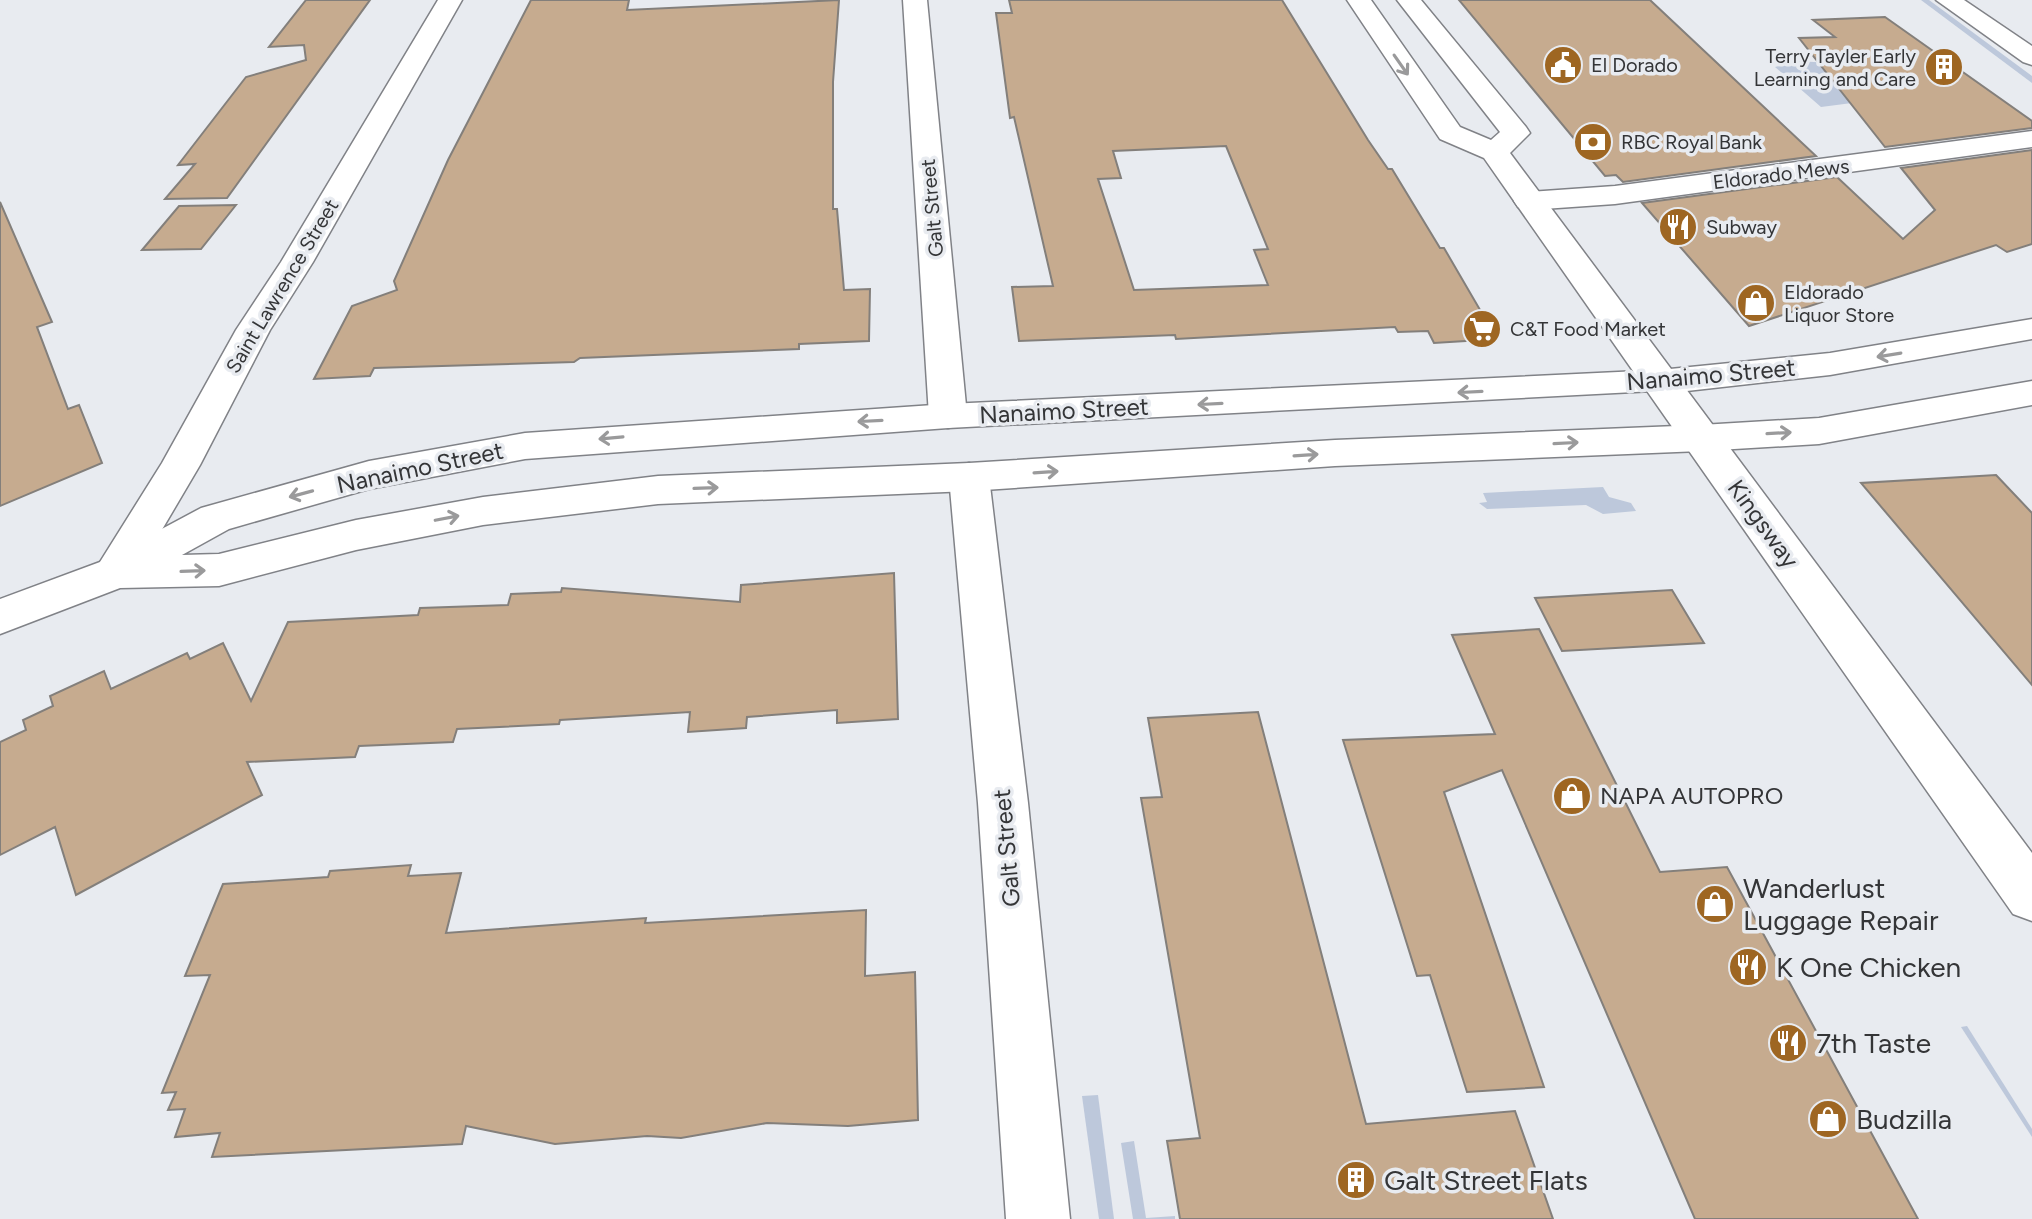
<svg xmlns="http://www.w3.org/2000/svg" width="2032" height="1219" viewBox="0 0 2032 1219" font-family="Figtree,sans-serif">
	<style>
		.green { fill: #bdc8db }
		.building { fill: #c6ab8f; stroke: #837f7b; stroke-width: 2; fill-rule: evenodd }
		.lines { fill: none; stroke-linecap: round; stroke-linejoin: round }
		.minor-casing { stroke: #808287; stroke-width: 3 }
		.tertiary-casing { stroke: #808287; stroke-width: 3 }
		.secondary-casing { stroke: #808287; stroke-width: 3 }
		.primary-casing { stroke: #808287; stroke-width: 3 }
		.minor { fill: #fff; fill-rule: evenodd }
		.tertiary { fill: #fff; fill-rule: evenodd }
		.secondary { fill: #fff; fill-rule: evenodd }
		.primary { fill: #fff; fill-rule: evenodd }
		.oneway { stroke: #9a9a9b }
		.labels { text-anchor: middle; stroke-width: 7; stroke-linejoin: round; paint-order: stroke }
		.far-poi-label { font-size: 20px; fill: #343537; stroke: #e8ebf0; text-anchor: start }
		.far-street-label { font-size: 20px; fill: #343537; stroke: #e8ebf0 }
		.street-label { font-size: 24px; fill: #343537; stroke: #e8ebf0 }
		.poi-label { font-size: 24px; fill: #343537; stroke: #e8ebf0; text-anchor: start }
		.near-poi-label { font-size: 28px; fill: #343537; stroke: #e8ebf0; text-anchor: start }
	</style>
	<rect width="100%" height="100%" fill="#e8ebf0"/>
	<g class="green">
		<path d="M 1921,0 L 1929,0 L 2032,76 L 2032,83 Z"/>
		<path d="M 1776,60 L 1904,67 L 1945,91 L 1821,107 L 1775,67 L 1783,65 Z"/>
		<path d="M 1603,487 L 1609,497 L 1631,503 L 1636,511 L 1603,514 L 1586,505 L 1487,509 L 1479,503 L 1487,502 L 1483,493 Z"/>
		<path d="M 1967,1026 L 2032,1129 L 2032,1137 L 1961,1027 Z"/>
		<path d="M 1098,1095 L 1114,1219 L 1099,1219 L 1082,1096 Z"/>
		<path d="M 1134,1141 L 1146,1218 L 1175,1216 L 1175,1219 L 1133,1219 L 1121,1143 Z"/>
	</g>
	<g class="building">
		<path d="M 306,0 L 370,0 L 227,198 L 165,199 L 195,164 L 178,165 L 246,77 L 306,60 L 304,45 L 269,47 Z"/>
		<path d="M 531,0 L 629,0 L 627,10 L 839,0 L 833,82 L 833,209 L 837,209 L 844,290 L 870,289 L 869,341 L 799,344 L 799,349 L 580,358 L 574,362 L 374,368 L 370,376 L 314,379 L 352,306 L 397,290 L 394,281 L 448,160 Z"/>
		<path d="M 1009,0 L 1282,0 L 1368,140 L 1388,169 L 1392,169 L 1440,248 L 1444,248 L 1497,339 L 1434,343 L 1428,331 L 1398,332 L 1395,327 L 1176,339 L 1175,335 L 1019,341 L 1012,287 L 1053,286 L 1014,117 L 1010,118 L 996,13 L 1012,13 ZM 1226,146 L 1268,249 L 1254,250 L 1268,285 L 1134,290 L 1098,179 L 1121,178 L 1113,151 Z"/>
		<path d="M 1459,0 L 1650,0 L 1816,156 L 1623,182 L 1616,175 L 1605,176 Z"/>
		<path d="M 1885,17 L 2032,121 L 2032,128 L 1885,147 L 1799,38 L 1835,37 L 1813,20 Z"/>
		<path d="M 2032,150 L 2032,244 L 2007,252 L 1996,245 L 1749,326 L 1642,203 L 1837,177 L 1903,239 L 1935,210 L 1901,168 Z"/>
		<path d="M 0,202 L 52,322 L 37,327 L 68,409 L 79,405 L 102,463 L 0,506 Z"/>
		<path d="M 236,205 L 201,249 L 142,250 L 179,206 Z"/>
		<path d="M 1996,475 L 2032,513 L 2032,685 L 1861,483 Z"/>
		<path d="M 894,573 L 898,719 L 837,723 L 837,710 L 747,717 L 746,728 L 688,732 L 690,712 L 560,720 L 559,724 L 457,729 L 453,742 L 359,746 L 355,757 L 247,762 L 262,795 L 76,895 L 55,827 L 0,855 L 0,742 L 26,730 L 23,720 L 53,706 L 50,696 L 104,671 L 111,689 L 187,653 L 190,659 L 223,643 L 251,701 L 288,622 L 418,615 L 420,608 L 508,605 L 511,594 L 561,592 L 562,588 L 740,602 L 741,585 Z"/>
		<path d="M 1672,590 L 1704,643 L 1562,651 L 1535,598 Z"/>
		<path d="M 1539,629 L 1660,872 L 1727,867 L 1918,1219 L 1695,1219 L 1502,770 L 1444,792 L 1544,1087 L 1467,1092 L 1430,975 L 1417,976 L 1343,740 L 1495,734 L 1452,635 Z"/>
		<path d="M 1258,712 L 1366,1124 L 1515,1111 L 1553,1219 L 1180,1219 L 1167,1141 L 1200,1138 L 1141,798 L 1162,797 L 1148,718 Z"/>
		<path d="M 411,865 L 408,876 L 461,873 L 446,933 L 646,918 L 645,923 L 866,910 L 865,976 L 915,972 L 918,1120 L 848,1126 L 767,1123 L 681,1138 L 647,1136 L 555,1144 L 466,1126 L 462,1144 L 212,1157 L 220,1133 L 175,1137 L 185,1109 L 168,1110 L 176,1092 L 162,1093 L 210,975 L 185,976 L 223,884 L 328,877 L 330,871 Z"/>
	</g>
	<g class="lines">
		<defs>
			<g id="minor">
				<path d="M 438,0 L 462,0 L 313,262 L 270,330 L 200,465 L 130,584 L 115,589 L 100,584 L 94,573 L 100,562 L 162,463 L 236,330 L 281,262 Z"/>
				<path d="M 903,0 L 927,0 L 967,416 L 961,425 L 948,428 L 935,425 L 929,416 Z"/>
				<path d="M 1936,0 L 1964,0 L 2032,46 L 2032,65 L 2023,62 Z"/>
				<path d="M 2032,131 L 2032,147 L 1615,204 L 1529,210 L 1518,207 L 1514,201 L 1518,195 L 1529,192 L 1615,186 Z"/>
				<path d="M 969,463 L 983,467 L 989,477 L 1028,803 L 1070,1219 L 1006,1219 L 978,803 L 949,477 L 955,467 Z"/>
			</g>
			<g id="tertiary">
				<path d="M 2032,319 L 2032,339 L 1830,375 L 1660,394 L 1647,390 L 1642,382 L 1647,374 L 1660,370 L 1830,353 Z"/>
				<path d="M 2032,381 L 2032,405 L 1819,444 L 1701,451 L 1687,447 L 1682,438 L 1687,429 L 1701,425 L 1819,418 Z"/>
			</g>
			<path id="secondary" d="M 1660,370 L 1673,374 L 1678,382 L 1673,390 L 948,428 L 525,459 L 369,489 L 229,529 L 182,555 L 219,554 L 356,520 L 483,497 L 658,476 L 969,463 L 1335,440 L 1701,425 L 1715,429 L 1720,438 L 1715,447 L 1701,451 L 1335,466 L 969,491 L 658,504 L 483,525 L 356,550 L 219,586 L 120,588 L 0,634 L 0,599 L 100,562 L 201,508 L 369,461 L 525,433 L 948,404 Z"/>
			<path id="primary" d="M 1347,0 L 1371,0 L 1460,127 L 1491,140 L 1500,132 L 1397,0 L 1421,0 L 1526,127 L 1530,133 L 1510,153 L 2032,853 L 2032,921 L 2013,914 L 1484,158 L 1440,139 Z"/>
		</defs>
		<use href="#minor" class="minor-casing"/>
		<use href="#tertiary" class="tertiary-casing"/>
		<use href="#secondary" class="secondary-casing"/>
		<use href="#primary" class="primary-casing"/>
		<use href="#minor" class="minor"/>
		<use href="#tertiary" class="tertiary"/>
		<use href="#secondary" class="secondary"/>
		<use href="#primary" class="primary"/>
	</g>
	<defs><path id="oneway-shaft" d="M-6 0H5M1.5-3L5.5 0L1.5 3" fill="none" stroke-width="1.6" stroke-linecap="round" stroke-linejoin="round" transform="scale(2)"/></defs>
	<g class="oneway">
		<use href="#oneway-shaft" transform="translate(1401 65) rotate(55)"/>
		<use href="#oneway-shaft" transform="translate(1889 355) rotate(171)"/>
		<use href="#oneway-shaft" transform="translate(1470 392) rotate(177)"/>
		<use href="#oneway-shaft" transform="translate(1210 404) rotate(177)"/>
		<use href="#oneway-shaft" transform="translate(870 421) rotate(177)"/>
		<use href="#oneway-shaft" transform="translate(1779 433) rotate(-3)"/>
		<use href="#oneway-shaft" transform="translate(611 438) rotate(175)"/>
		<use href="#oneway-shaft" transform="translate(1566 443) rotate(-3)"/>
		<use href="#oneway-shaft" transform="translate(1306 455) rotate(-4)"/>
		<use href="#oneway-shaft" transform="translate(1046 472) rotate(-4)"/>
		<use href="#oneway-shaft" transform="translate(706 488) rotate(-2)"/>
		<use href="#oneway-shaft" transform="translate(301 494) rotate(165)"/>
		<use href="#oneway-shaft" transform="translate(447 518) rotate(-11)"/>
		<use href="#oneway-shaft" transform="translate(193 571) rotate(-2)"/>
	</g>
	<defs>
		<symbol id="civic-disc" viewBox="-11 -11 22 22"><circle r="9.5" fill="#9e6622" stroke="#e8ebf0"/><path d="M-.6-6.5H3V-4.5H.6V-3L4-1V1h2V6H-6V1h2V-1L-.6-3ZM-1.2 2.5V6h2.4V2.5Z" fill="#fff"/></symbol>
		<symbol id="building-disc" viewBox="-11 -11 22 22"><circle r="9.5" fill="#9e6622" stroke="#e8ebf0"/><path d="M-4-6H4V6H1V3H-1V6H-4ZM-2.5-4.3h1.7v1.8h-1.7ZM.8-4.3h1.7v1.8H.8ZM-2.5-1h1.7V.8h-1.7ZM.8-1h1.7V.8H.8Z" fill="#fff"/></symbol>
		<symbol id="bank-disc" viewBox="-11 -11 22 22"><circle r="9.5" fill="#9e6622" stroke="#e8ebf0"/><path d="M-6-4H6V4H-6ZM0-2.3a2.3 2.3 0 1 0 0 4.6a2.3 2.3 0 1 0 0-4.6Z" fill="#fff"/></symbol>
		<symbol id="restaurant-disc" viewBox="-11 -11 22 22"><circle r="9.5" fill="#9e6622" stroke="#e8ebf0"/><path d="M-5-6h1v4h1v-4h1v4h1v-4h1v5L-1.5 .5V6h-2V.5L-5-1ZM5-6V6H3V1.5H1.5Q1.5-4 5-6Z" fill="#fff"/></symbol>
		<symbol id="shop-disc" viewBox="-11 -11 22 22"><circle r="9.5" fill="#9e6622" stroke="#e8ebf0"/><path d="M-5-2.5h2.3a2.7 3.5 0 0 1 5.4 0H5L5.5 6h-11ZM-1.5-2.5h3a1.5 2.3 0 0 0-3 0Z" fill="#fff"/></symbol>
		<symbol id="supermarket-disc" viewBox="-11 -11 22 22"><circle r="9.5" fill="#9e6622" stroke="#e8ebf0"/><path d="M-6-5.5h2.5l.6 2H6L4.5 2H-2.5L-4.4-4H-6ZM-1.5 3.2a1.3 1.3 0 1 0 .1 0ZM3 3.2a1.3 1.3 0 1 0 .1 0Z" fill="#fff"/></symbol>
	</defs>
	<g fill-rule="evenodd">
		<use href="#civic-disc" x="1541" y="43" width="44" height="44"/>
		<use href="#building-disc" x="1922" y="45" width="44" height="44"/>
		<use href="#bank-disc" x="1571" y="120" width="44" height="44"/>
		<use href="#restaurant-disc" x="1656" y="205" width="44" height="44"/>
		<use href="#shop-disc" x="1734" y="281" width="44" height="44"/>
		<use href="#supermarket-disc" x="1460" y="307" width="44" height="44"/>
		<use href="#shop-disc" x="1550" y="774" width="44" height="44"/>
		<use href="#shop-disc" x="1693" y="882" width="44" height="44"/>
		<use href="#restaurant-disc" x="1726" y="945" width="44" height="44"/>
		<use href="#restaurant-disc" x="1766" y="1021" width="44" height="44"/>
		<use href="#shop-disc" x="1806" y="1097" width="44" height="44"/>
		<use href="#building-disc" x="1334" y="1158" width="44" height="44"/>
	</g>
	<g class="labels">
		<g class="far-poi-label">
			<text x="1916" y="63" text-anchor="end">Terry Tayler Early<tspan x="1916" dy="23">Learning and Care</tspan></text>
			<text x="1591" y="72">El Dorado</text>
			<text x="1621" y="149">RBC Royal Bank</text>
			<text x="1706" y="234">Subway</text>
			<text x="1784" y="299">Eldorado<tspan x="1784" dy="23">Liquor Store</tspan></text>
			<text x="1510" y="336">C&amp;T Food Market</text>
		</g>
		<g class="far-street-label">
			<text transform="translate(1781 174) rotate(-7)" y="7">Eldorado Mews</text>
			<text transform="translate(932 208) rotate(-95)" y="7">Galt Street</text>
			<text transform="translate(282 286) rotate(-59)" y="7">Saint Lawrence Street</text>
		</g>
		<g class="street-label">
			<text transform="translate(1711 375) rotate(-5)" y="8">Nanaimo Street</text>
			<text transform="translate(1064 411) rotate(-3)" y="8">Nanaimo Street</text>
			<text transform="translate(420 468) rotate(-12)" y="8">Nanaimo Street</text>
			<text transform="translate(1763 524) rotate(54)" y="8">Kingsway</text>
			<text transform="translate(1007 848) rotate(-95)" y="8">Galt Street</text>
		</g>
		<g class="poi-label">
			<text x="1600" y="804">NAPA AUTOPRO</text>
		</g>
		<g class="near-poi-label">
			<text x="1743" y="898">Wanderlust<tspan x="1743" dy="32">Luggage Repair</tspan></text>
			<text x="1776" y="977">K One Chicken</text>
			<text x="1816" y="1053">7th Taste</text>
			<text x="1856" y="1129">Budzilla</text>
			<text x="1384" y="1190">Galt Street Flats</text>
		</g>
	</g>
</svg>
